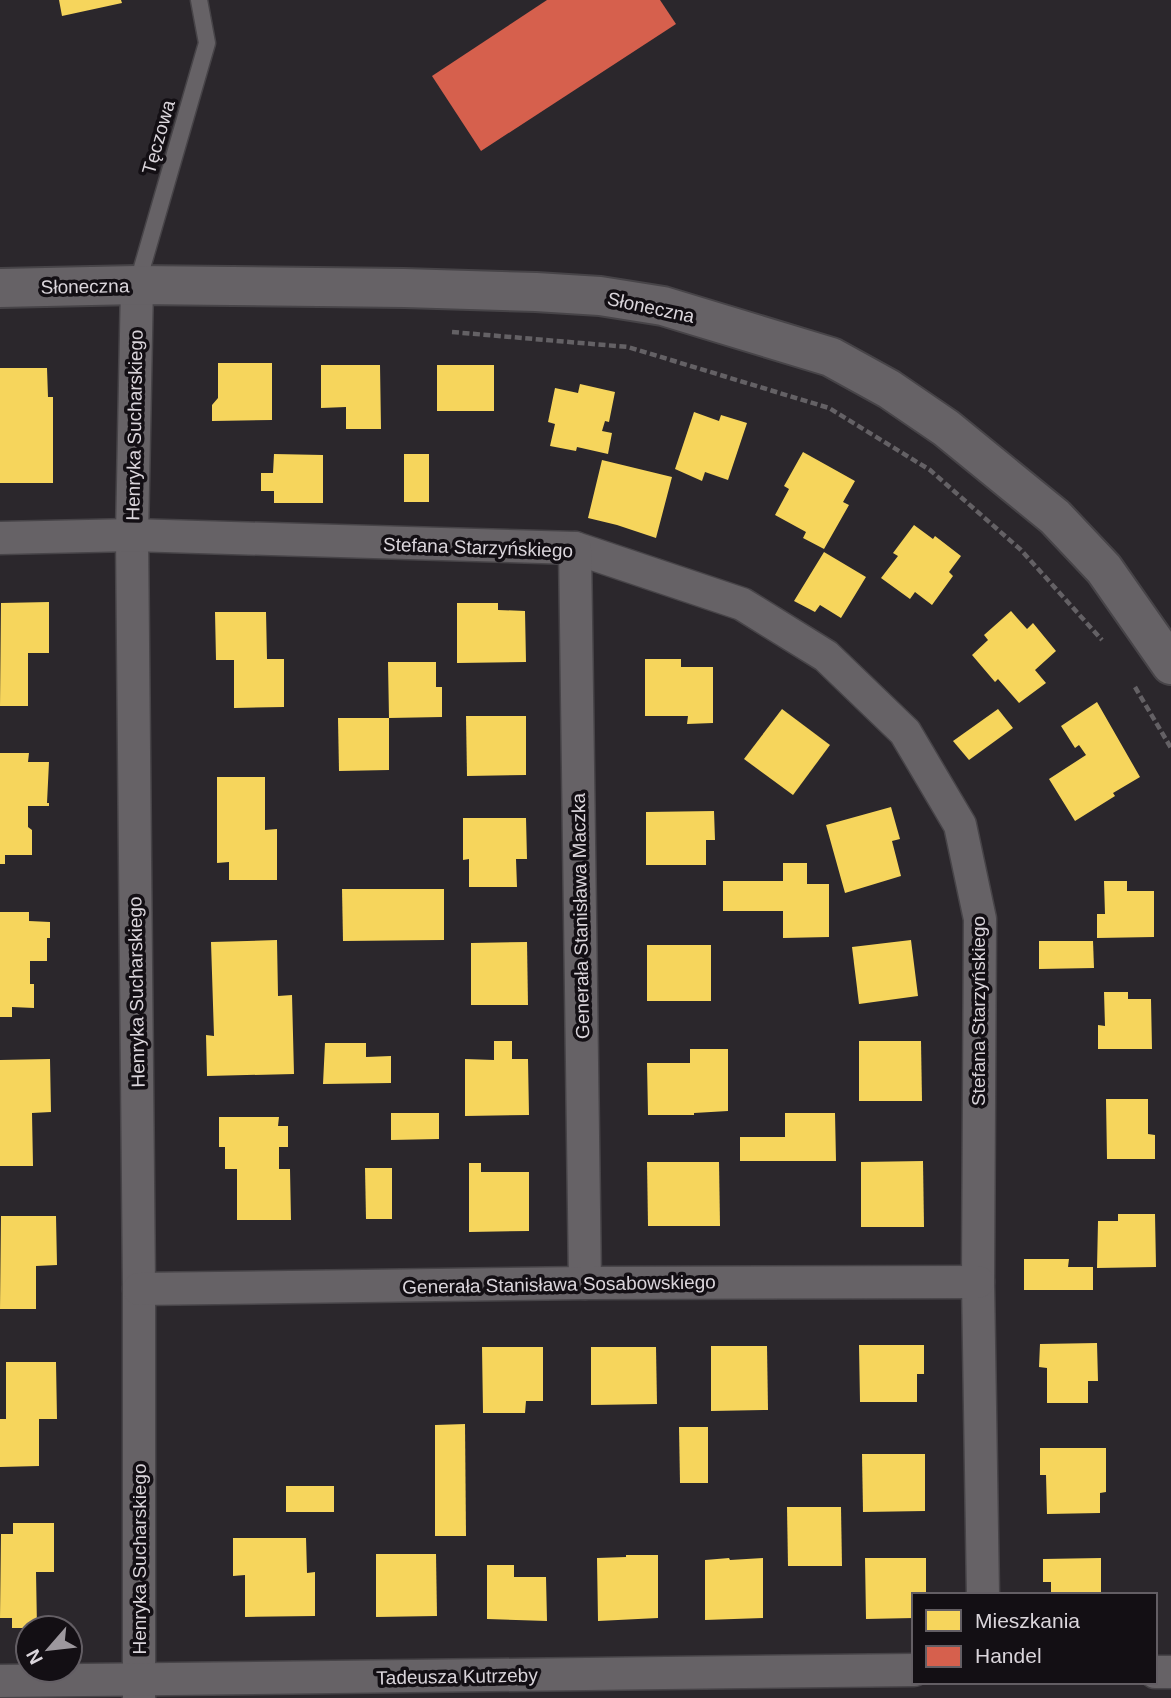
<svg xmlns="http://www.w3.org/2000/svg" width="1171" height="1698" viewBox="0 0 1171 1698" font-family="Arial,sans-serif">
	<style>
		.homes { fill: #f6d55c }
		.shops { fill: #d6604d }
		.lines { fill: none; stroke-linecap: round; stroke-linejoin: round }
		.service-casing { stroke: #474448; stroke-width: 19 }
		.minor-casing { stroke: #474448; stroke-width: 35 }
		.tertiary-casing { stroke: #474448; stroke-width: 42 }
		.path { stroke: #646165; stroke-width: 4.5; stroke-dasharray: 7 3.5; stroke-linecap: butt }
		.service { stroke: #666266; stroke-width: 16 }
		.minor { stroke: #666266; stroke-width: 32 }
		.tertiary { stroke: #666266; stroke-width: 38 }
		.labels { text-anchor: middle; stroke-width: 7; stroke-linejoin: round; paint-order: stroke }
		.street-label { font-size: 19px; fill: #dad5db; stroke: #130f14 }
	</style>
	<rect width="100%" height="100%" fill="#2b272c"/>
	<g class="homes">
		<path d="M 59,0 L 121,0 L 122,3 L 62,16 Z"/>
		<path d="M 218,363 L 272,363 L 272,420 L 212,421 L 212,405 L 218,398 Z"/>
		<path d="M 321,365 L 380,365 L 381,429 L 346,429 L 346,407 L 321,408 Z"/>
		<rect x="437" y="365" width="57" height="46"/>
		<path d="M 0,368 L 47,368 L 48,397 L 53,397 L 53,483 L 0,483 Z"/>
		<path d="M 580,384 L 615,392 L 609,422 L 605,421 L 602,431 L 612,433 L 608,454 L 577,447 L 576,451 L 550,446 L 555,424 L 548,422 L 555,388 L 578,393 Z"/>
		<path d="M 694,412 L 719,421 L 721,415 L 747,423 L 728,480 L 705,472 L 702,481 L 675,469 Z"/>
		<path d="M 803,452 L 855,481 L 843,502 L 849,505 L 824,549 L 803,538 L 806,532 L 775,515 L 789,489 L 784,486 Z"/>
		<path d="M 274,454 L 323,455 L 323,503 L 274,503 L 274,491 L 261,491 L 261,473 L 273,473 Z"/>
		<rect x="404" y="454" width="25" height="48"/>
		<path d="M 602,460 L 672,477 L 656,538 L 617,525 L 588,518 Z"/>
		<path d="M 914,525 L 933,539 L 935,536 L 961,556 L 949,572 L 953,576 L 932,605 L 915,592 L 910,599 L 881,578 L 898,556 L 893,553 Z"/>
		<path d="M 824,552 L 866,577 L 841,618 L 820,605 L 815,612 L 794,601 Z"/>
		<path d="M 49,602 L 49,653 L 28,653 L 28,706 L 0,706 L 1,603 Z"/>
		<path d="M 457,603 L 498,603 L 498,610 L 525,611 L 526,662 L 457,663 Z"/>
		<path d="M 1011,611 L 1027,629 L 1033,623 L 1056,651 L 1035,670 L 1046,683 L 1019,703 L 998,679 L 995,682 L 972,655 L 988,640 L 984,635 Z"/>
		<path d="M 215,612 L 266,612 L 267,659 L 284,659 L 284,707 L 234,708 L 234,660 L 216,660 Z"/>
		<path d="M 645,659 L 681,659 L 681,667 L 713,667 L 713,723 L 687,724 L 688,716 L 645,716 Z"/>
		<path d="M 388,662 L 436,662 L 436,687 L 442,687 L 442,717 L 389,718 Z"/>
		<path d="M 1097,702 L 1140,777 L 1113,793 L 1115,796 L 1075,821 L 1049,779 L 1086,755 L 1079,745 L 1075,748 L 1061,726 Z"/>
		<path d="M 782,709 L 830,745 L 793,795 L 744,759 Z"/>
		<path d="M 998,709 L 1013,728 L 969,760 L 953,741 Z"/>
		<path d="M 466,716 L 526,716 L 526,775 L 467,776 Z"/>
		<path d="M 338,718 L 389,718 L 389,770 L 339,771 Z"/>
		<path d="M 0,753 L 29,753 L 28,762 L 49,762 L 47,803 L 49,803 L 49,806 L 28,806 L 28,827 L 32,830 L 32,855 L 5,855 L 5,864 L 0,864 Z"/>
		<path d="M 217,777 L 265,777 L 265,830 L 277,829 L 277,880 L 229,880 L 229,862 L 217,863 Z"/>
		<path d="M 891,807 L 900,839 L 892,841 L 901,876 L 845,893 L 826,825 Z"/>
		<path d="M 714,811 L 715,840 L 706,840 L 706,865 L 646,865 L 646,812 Z"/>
		<path d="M 463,818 L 526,818 L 527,859 L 516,859 L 517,887 L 469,887 L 469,859 L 463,860 Z"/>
		<path d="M 783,863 L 807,863 L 807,884 L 829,884 L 829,937 L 783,938 L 783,911 L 723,911 L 723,881 L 783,881 Z"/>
		<path d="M 1104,881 L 1127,881 L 1127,891 L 1154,891 L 1154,937 L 1097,938 L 1097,914 L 1105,914 Z"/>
		<path d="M 342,889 L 444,889 L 444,940 L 343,941 Z"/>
		<path d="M 0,912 L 29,912 L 29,921 L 50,922 L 50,938 L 47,938 L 47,961 L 30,961 L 30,984 L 34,984 L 34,1008 L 12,1007 L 12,1017 L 0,1017 Z"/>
		<path d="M 277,940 L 278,996 L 292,995 L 294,1074 L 207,1076 L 206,1035 L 214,1036 L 211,942 Z"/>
		<path d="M 911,940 L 918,996 L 859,1004 L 852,947 Z"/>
		<path d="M 1039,941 L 1093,941 L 1094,968 L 1039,969 Z"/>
		<path d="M 527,942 L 528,1005 L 471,1005 L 471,943 Z"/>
		<rect x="647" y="945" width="64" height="56"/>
		<path d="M 1104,992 L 1128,992 L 1128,999 L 1151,999 L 1152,1049 L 1098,1049 L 1098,1025 L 1105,1026 Z"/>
		<path d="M 494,1041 L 512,1041 L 512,1059 L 528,1059 L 529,1115 L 465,1116 L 465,1059 L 494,1060 Z"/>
		<path d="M 859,1041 L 921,1041 L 922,1101 L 859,1101 Z"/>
		<path d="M 325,1043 L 366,1043 L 366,1057 L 391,1056 L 391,1083 L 323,1084 Z"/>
		<path d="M 690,1049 L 728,1049 L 728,1111 L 694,1113 L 694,1115 L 648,1115 L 647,1063 L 690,1063 Z"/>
		<path d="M 50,1059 L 51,1112 L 32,1113 L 33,1166 L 0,1166 L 0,1060 Z"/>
		<path d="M 1106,1099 L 1148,1099 L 1148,1134 L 1155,1135 L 1155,1159 L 1107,1159 Z"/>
		<path d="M 391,1113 L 439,1113 L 439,1139 L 391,1140 Z"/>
		<path d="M 785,1113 L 835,1113 L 836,1161 L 740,1161 L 740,1137 L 785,1137 Z"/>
		<path d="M 219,1117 L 279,1117 L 278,1126 L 288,1126 L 288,1147 L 279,1147 L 279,1169 L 290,1169 L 291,1220 L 237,1220 L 237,1169 L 225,1169 L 225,1147 L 219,1147 Z"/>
		<path d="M 923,1161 L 924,1227 L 861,1227 L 861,1162 Z"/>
		<path d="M 647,1162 L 719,1162 L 720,1226 L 648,1226 Z"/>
		<path d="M 469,1163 L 481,1163 L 481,1172 L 529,1172 L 529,1231 L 469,1232 Z"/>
		<path d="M 365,1168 L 392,1168 L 392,1219 L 366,1219 Z"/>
		<path d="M 1118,1214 L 1155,1214 L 1156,1267 L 1097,1268 L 1098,1221 L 1118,1221 Z"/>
		<path d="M 1,1216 L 56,1216 L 57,1265 L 36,1266 L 36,1309 L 0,1309 Z"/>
		<path d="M 1024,1259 L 1069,1259 L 1068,1267 L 1093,1267 L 1093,1290 L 1024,1290 Z"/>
		<path d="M 1097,1343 L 1098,1381 L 1088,1381 L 1088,1403 L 1047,1403 L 1047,1368 L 1039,1367 L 1040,1344 Z"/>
		<path d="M 859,1345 L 924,1345 L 924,1374 L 917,1374 L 917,1402 L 860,1402 Z"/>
		<path d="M 711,1346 L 767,1346 L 768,1410 L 711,1411 Z"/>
		<path d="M 482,1347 L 543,1347 L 543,1401 L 526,1401 L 525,1413 L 483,1413 Z"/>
		<path d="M 591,1347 L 656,1347 L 657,1404 L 591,1405 Z"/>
		<path d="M 6,1362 L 56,1362 L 57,1419 L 39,1419 L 39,1466 L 0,1467 L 0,1419 L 6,1419 Z"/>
		<path d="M 465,1424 L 466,1536 L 435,1536 L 435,1425 Z"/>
		<path d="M 679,1427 L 708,1427 L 708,1483 L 680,1483 Z"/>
		<path d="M 1040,1448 L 1106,1448 L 1106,1492 L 1100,1493 L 1100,1513 L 1047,1514 L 1046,1475 L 1040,1475 Z"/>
		<path d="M 862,1454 L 925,1454 L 925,1511 L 863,1512 Z"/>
		<rect x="286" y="1486" width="48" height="26"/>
		<path d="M 787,1507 L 841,1507 L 842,1566 L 788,1566 Z"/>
		<path d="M 13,1523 L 54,1523 L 54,1572 L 36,1572 L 37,1628 L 12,1628 L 12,1618 L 0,1618 L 1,1534 L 13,1534 Z"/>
		<path d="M 233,1538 L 306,1538 L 307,1573 L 315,1572 L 315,1616 L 245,1617 L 245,1575 L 233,1576 Z"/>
		<path d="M 376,1554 L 436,1554 L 437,1616 L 376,1617 Z"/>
		<path d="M 626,1555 L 658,1555 L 658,1618 L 598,1621 L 597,1558 L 626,1557 Z"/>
		<path d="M 729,1558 L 730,1560 L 763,1558 L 763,1618 L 705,1620 L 705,1560 Z"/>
		<path d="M 865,1558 L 926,1558 L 926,1595 L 914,1595 L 914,1618 L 866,1619 Z"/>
		<path d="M 1101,1558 L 1101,1595 L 1051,1595 L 1051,1582 L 1043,1582 L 1043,1559 Z"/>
		<path d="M 487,1565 L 514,1565 L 514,1577 L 546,1577 L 547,1621 L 487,1619 Z"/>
	</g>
	<path class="shops" d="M 547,0 L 660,0 L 676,24 L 481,151 L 432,76 Z"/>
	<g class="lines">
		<defs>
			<path id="service" d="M 137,285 L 207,43 L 199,0"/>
			<g id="minor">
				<path d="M 137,285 L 132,535 L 139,1289 L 139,1698"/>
				<path d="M 0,538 L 132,535 L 575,548 L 742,604 L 826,656 L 905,732 L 960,825 L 980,919 L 978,1282 L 983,1595"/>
				<path d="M 575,548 L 585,1283"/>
				<path d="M 139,1289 L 585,1283 L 978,1282"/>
				<path d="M 1155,1672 L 1171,1672"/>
				<path d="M 0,1681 L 914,1670"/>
			</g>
			<path id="tertiary" d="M 0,288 L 137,285 L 404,288 L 536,292 L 600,296 L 663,306 L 831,357 L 889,389 L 946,428 L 1055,517 L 1104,569 L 1171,665"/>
		</defs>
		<use href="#service" class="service-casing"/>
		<use href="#minor" class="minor-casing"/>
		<use href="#tertiary" class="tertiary-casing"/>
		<g class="path">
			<path d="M 452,332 L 628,347 L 829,408 L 930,470 L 1021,550 L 1102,640"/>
			<path d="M 1135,687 L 1171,748"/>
		</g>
		<use href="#service" class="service"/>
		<use href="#minor" class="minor"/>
		<use href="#tertiary" class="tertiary"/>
	</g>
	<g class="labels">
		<g class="street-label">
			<text transform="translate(158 137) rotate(-74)" y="7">Tęczowa</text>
			<text transform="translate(85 286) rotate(-1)" y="7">Słoneczna</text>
			<text transform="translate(651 307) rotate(12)" y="7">Słoneczna</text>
			<text transform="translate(134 425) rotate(-89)" y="7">Henryka Sucharskiego</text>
			<text transform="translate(478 547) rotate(2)" y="7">Stefana Starzyńskiego</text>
			<text transform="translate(580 916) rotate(-91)" y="7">Generała Stanisława Maczka</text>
			<text transform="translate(136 992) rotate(-91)" y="7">Henryka Sucharskiego</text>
			<text transform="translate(978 1011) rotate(-90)" y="7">Stefana Starzyńskiego</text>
			<text transform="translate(559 1284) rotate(-1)" y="7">Generała Stanisława Sosabowskiego</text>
			<text transform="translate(139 1559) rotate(-90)" y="7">Henryka Sucharskiego</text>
			<text transform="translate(457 1676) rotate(-1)" y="7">Tadeusza Kutrzeby</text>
		</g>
	</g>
	<rect x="912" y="1593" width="245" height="91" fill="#130f14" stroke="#635e64" stroke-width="2"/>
	<rect x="926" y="1610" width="35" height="21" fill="#f6d55c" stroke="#635e64" stroke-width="2"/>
	<text x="975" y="1628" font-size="21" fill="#dad5db">Mieszkania</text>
	<rect x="926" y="1646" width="35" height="21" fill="#d6604d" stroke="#635e64" stroke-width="2"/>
	<text x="975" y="1663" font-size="21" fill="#dad5db">Handel</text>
	<g transform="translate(49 1649) rotate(242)"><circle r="33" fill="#130f14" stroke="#635e64" stroke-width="2"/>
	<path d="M0-5L12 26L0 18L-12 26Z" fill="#9d989e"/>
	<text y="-10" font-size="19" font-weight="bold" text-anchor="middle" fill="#dad5db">N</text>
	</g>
</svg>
